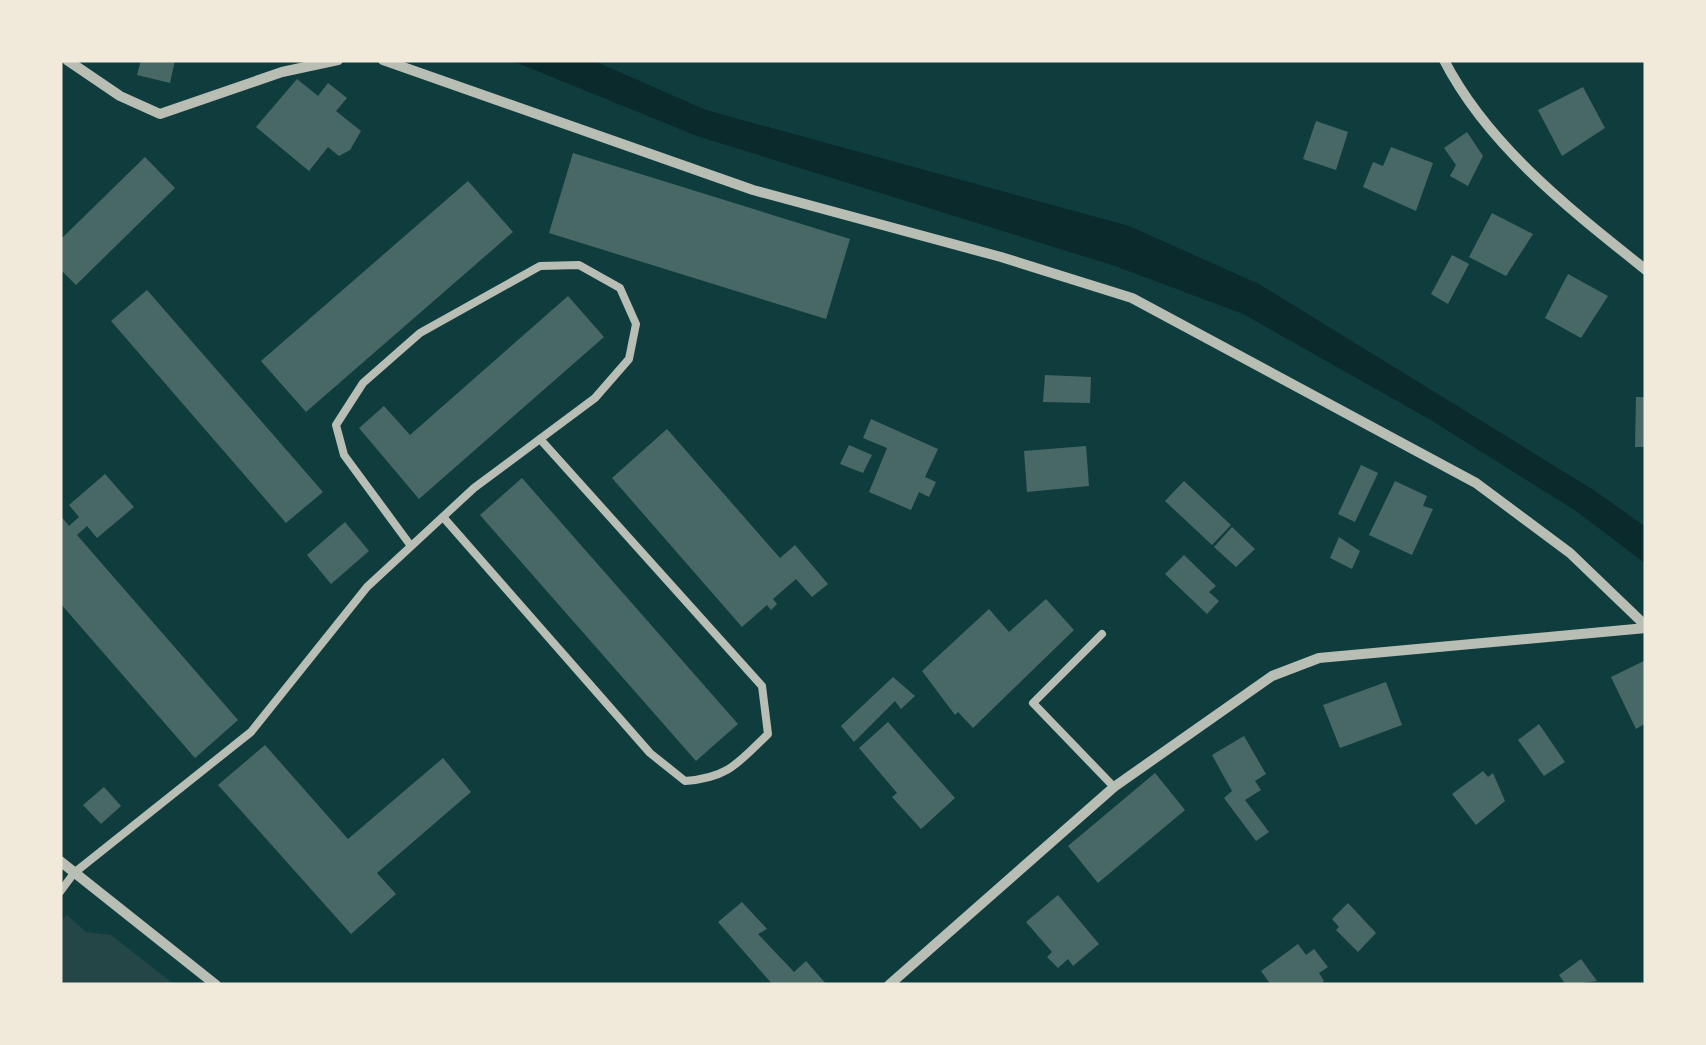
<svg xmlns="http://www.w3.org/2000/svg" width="1706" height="1045" viewBox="0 0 1706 1045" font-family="'Space Grotesk',sans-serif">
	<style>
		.green { fill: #244646 }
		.water { fill: #0a2a2b }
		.building { fill: #486865 }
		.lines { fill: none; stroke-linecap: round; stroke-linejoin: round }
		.service { stroke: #b8beb3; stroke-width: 8 }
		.minor { stroke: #b8beb3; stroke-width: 10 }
	</style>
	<rect width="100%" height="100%" fill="#0f3d3e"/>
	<path class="green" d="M 67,915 L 86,932 L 111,935 L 175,985 L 60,985 L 60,922 Z"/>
	<path class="water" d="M 510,60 L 592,60 L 706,110 L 1129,226 L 1259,284 L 1592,489 L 1646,527 L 1646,564 L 1576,511 L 1429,419 L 1243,314 L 1115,266 L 697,136 Z"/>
	<g class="building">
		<path d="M 141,60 L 175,60 L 170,83 L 137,75 Z"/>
		<path d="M 297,79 L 318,96 L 328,83 L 347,98 L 336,111 L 361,131 L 350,150 L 339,156 L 328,147 L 309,171 L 256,127 Z"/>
		<path d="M 1583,87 L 1605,128 L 1562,156 L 1538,110 Z"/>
		<path d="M 1316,121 L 1348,132 L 1336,170 L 1303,159 Z"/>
		<path d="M 1467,132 L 1483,156 L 1468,186 L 1450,176 L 1456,165 L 1444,148 Z"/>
		<path d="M 1391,147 L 1433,163 L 1416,211 L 1363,187 L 1373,162 L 1383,166 Z"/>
		<path d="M 573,153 L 850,239 L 826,319 L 549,233 Z"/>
		<path d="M 145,157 L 175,188 L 76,285 L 60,269 L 60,240 Z"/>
		<path d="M 468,181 L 513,232 L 306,412 L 261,361 Z"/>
		<path d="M 1492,213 L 1533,234 L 1506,276 L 1469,257 Z"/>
		<path d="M 1452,255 L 1469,264 L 1448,304 L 1431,294 Z"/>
		<path d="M 1568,274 L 1608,296 L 1581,338 L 1545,318 Z"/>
		<path d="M 147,290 L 323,492 L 286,523 L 111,321 Z"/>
		<path d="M 568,296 L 604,337 L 419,499 L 359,428 L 384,406 L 410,435 Z"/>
		<path d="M 1045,375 L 1091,377 L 1090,403 L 1043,402 Z"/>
		<path d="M 1636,397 L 1646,397 L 1646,447 L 1635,447 Z"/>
		<path d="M 871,419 L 938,449 L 925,477 L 936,482 L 929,497 L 919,492 L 911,510 L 869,492 L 887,448 L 863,438 Z"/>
		<path d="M 667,429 L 780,558 L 795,545 L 828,584 L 812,597 L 796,579 L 773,599 L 777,604 L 771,610 L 767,605 L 742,627 L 612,478 Z"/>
		<path d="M 849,445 L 872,455 L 863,473 L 840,464 Z"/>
		<path d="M 1086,446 L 1089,486 L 1027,492 L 1024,451 Z"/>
		<path d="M 1361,465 L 1378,473 L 1355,522 L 1338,514 Z"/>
		<path d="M 105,474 L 134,507 L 97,538 L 87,526 L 77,535 L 238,720 L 195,758 L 60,603 L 60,515 L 69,526 L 79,517 L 69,505 Z"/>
		<path d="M 522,478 L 738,724 L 696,761 L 480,515 Z"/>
		<path d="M 1184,481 L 1231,525 L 1212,545 L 1165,501 Z"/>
		<path d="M 1395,481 L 1427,496 L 1423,506 L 1433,509 L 1412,555 L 1369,535 Z"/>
		<path d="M 345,522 L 369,551 L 331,584 L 307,555 Z"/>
		<path d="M 1232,527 L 1255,549 L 1236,567 L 1214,547 Z"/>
		<path d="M 1339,537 L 1360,551 L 1352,569 L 1330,558 Z"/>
		<path d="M 1184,555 L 1216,586 L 1209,592 L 1219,601 L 1207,614 L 1165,574 Z"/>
		<path d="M 1046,599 L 1074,630 L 973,728 L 958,712 L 955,715 L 922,671 L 989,609 L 1009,632 Z"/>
		<path d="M 1646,660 L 1646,723 L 1636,729 L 1611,677 Z"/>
		<path d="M 893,677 L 915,696 L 901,709 L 895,701 L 854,742 L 841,726 Z"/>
		<path d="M 1386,682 L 1402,725 L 1340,748 L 1323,705 Z"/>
		<path d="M 888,722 L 955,798 L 921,829 L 892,797 L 897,793 L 859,748 Z"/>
		<path d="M 1539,724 L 1565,762 L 1544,776 L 1518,740 Z"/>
		<path d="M 1244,736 L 1266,774 L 1255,781 L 1261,790 L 1245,800 L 1269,832 L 1256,841 L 1224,798 L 1232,791 L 1212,755 Z"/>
		<path d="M 265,745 L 348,839 L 443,758 L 471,792 L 377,873 L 396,894 L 351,934 L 218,785 Z"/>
		<path d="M 1483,771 L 1488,777 L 1493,773 L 1505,801 L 1476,825 L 1452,794 Z"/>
		<path d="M 1155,773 L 1185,810 L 1098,883 L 1068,846 Z"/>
		<path d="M 104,787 L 121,806 L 101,824 L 83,805 Z"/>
		<path d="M 1058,895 L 1099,944 L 1073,966 L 1068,959 L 1058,968 L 1047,957 L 1052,952 L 1026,922 Z"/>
		<path d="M 742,902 L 767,929 L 758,934 L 794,972 L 806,961 L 827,985 L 773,985 L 718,922 Z"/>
		<path d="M 1348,903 L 1376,933 L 1358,952 L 1336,930 L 1339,927 L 1332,919 Z"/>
		<path d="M 1298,944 L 1306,955 L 1314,949 L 1328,967 L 1319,973 L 1324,981 L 1319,985 L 1271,985 L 1261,971 Z"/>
		<path d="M 1581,959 L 1597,981 L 1566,985 L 1559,975 Z"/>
	</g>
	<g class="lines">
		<g class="service">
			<path d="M 443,517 L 650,753 L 685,781 C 728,778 738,763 768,734 L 762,686 L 540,439"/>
			<path d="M 1102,634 L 1033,703 L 1114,787"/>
			<path d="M 60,892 L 74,873 L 251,732 L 367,587 L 474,488 L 595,398 L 629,359 L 636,324 L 620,288 L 579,265 L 540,266 L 420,333 L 363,383 L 336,425 L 344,455 L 411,546"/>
		</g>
		<g class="minor">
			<path d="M 67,60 L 120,96 L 160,114 L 282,72 L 338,60"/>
			<path d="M 383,60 L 753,190 L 1001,257 L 1132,298 L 1476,483 L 1570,553 L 1646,626"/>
			<path d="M 1444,60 C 1488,146 1571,210 1646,270"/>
			<path d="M 60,861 L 216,985"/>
			<path d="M 889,985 L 1114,787 L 1272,676 L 1319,658 L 1646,628"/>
		</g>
	</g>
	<rect width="1706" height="1045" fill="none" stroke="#f1e9da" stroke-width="125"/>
</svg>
